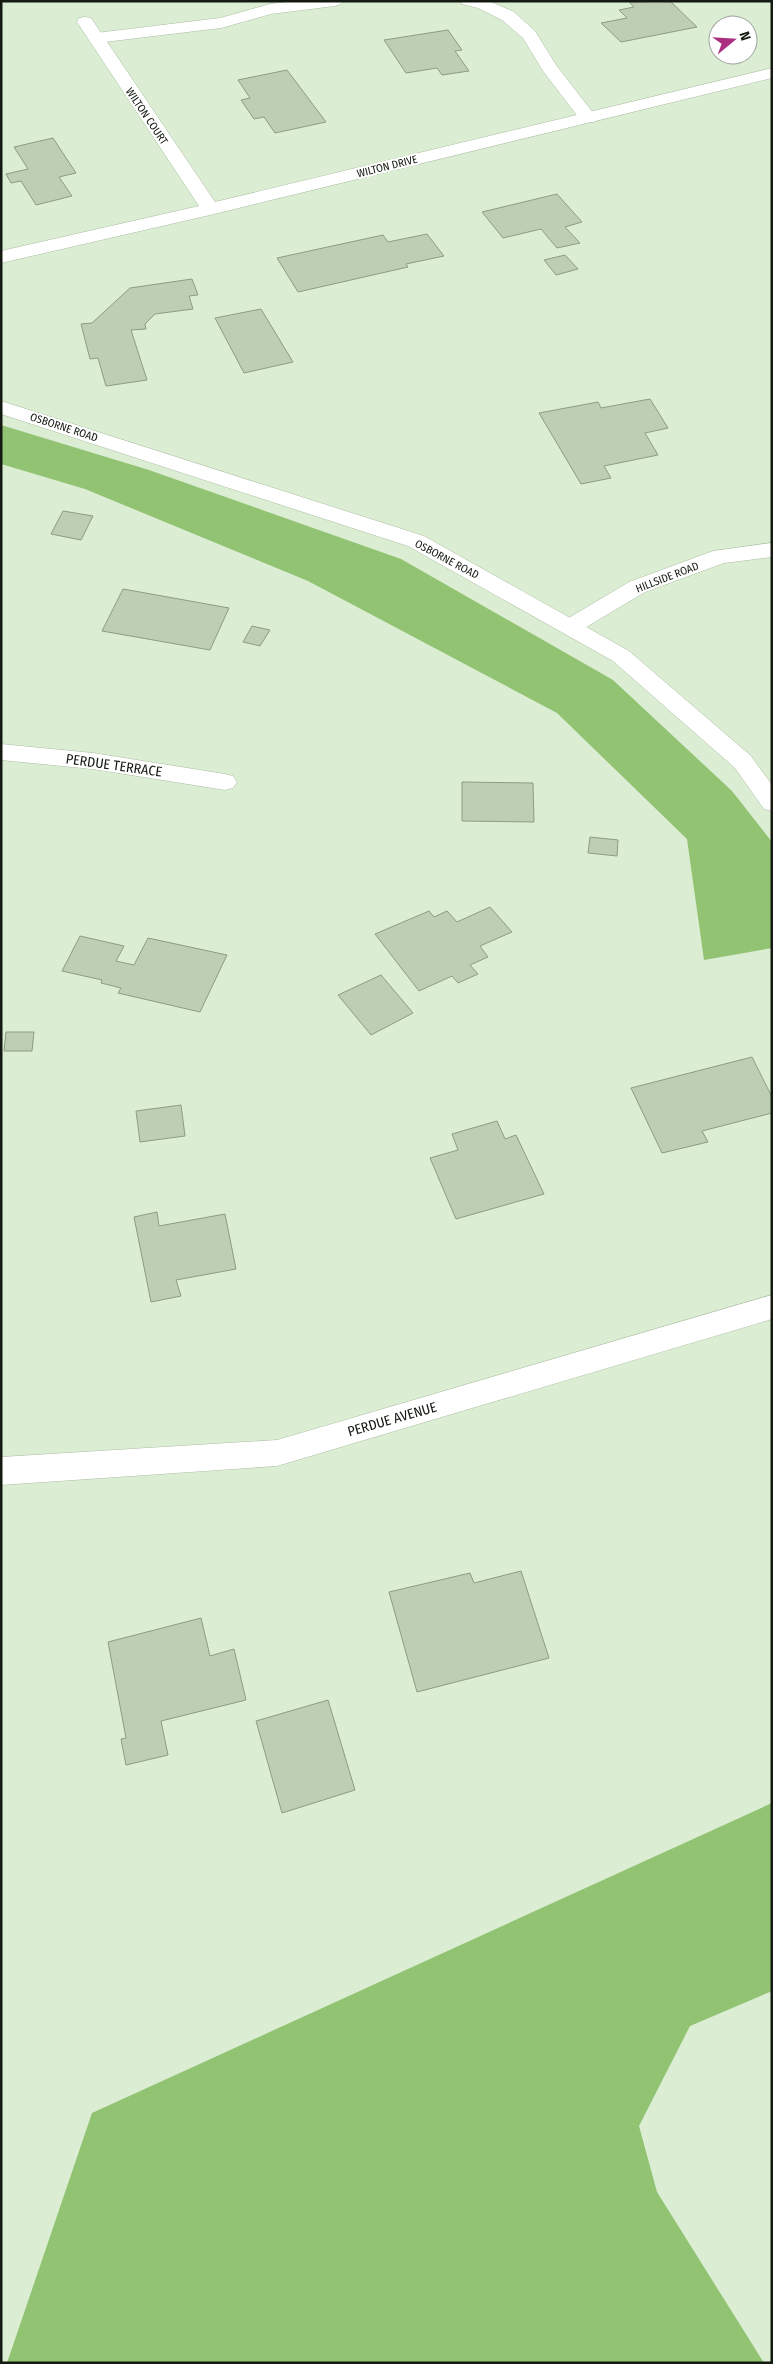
<svg xmlns="http://www.w3.org/2000/svg" width="773" height="2364" viewBox="0 0 773 2364" font-family="'Fira Sans Condensed',sans-serif">
	<style>
		.forest { fill: #91c373 }
		.building { fill: #beceb4; stroke: #8d9c84 }
		.lines { fill: none; stroke-linecap: round; stroke-linejoin: round }
		.service-casing { stroke: #acbda3; stroke-width: 1 }
		.minor-casing { stroke: #acbda3; stroke-width: 1 }
		.tertiary-casing { stroke: #acbda3; stroke-width: 1 }
		.service { fill: #fff; fill-rule: evenodd }
		.minor { fill: #fff; fill-rule: evenodd }
		.tertiary { fill: #fff; fill-rule: evenodd }
		.labels { text-anchor: middle; stroke-width: 4; stroke-linejoin: round; paint-order: stroke }
		.far-street-label { font-size: 11px; fill: #141a11; stroke: #fff }
		.street-label { font-size: 14px; fill: #141a11; stroke: #fff }
	</style>
	<rect width="100%" height="100%" fill="#dbedd2"/>
	<g class="forest">
		<path d="M 1,425 L 149,470 L 401,559 L 613,680 L 732,791 L 772,842 L 772,948 L 704,960 L 687,839 L 557,713 L 308,581 L 85,489 L 1,464 Z"/>
		<path d="M 772,1803 L 772,1991 L 690,2026 L 639,2126 L 657,2192 L 764,2363 L 7,2363 L 92,2113 Z"/>
	</g>
	<g class="building">
		<path d="M 670,1 L 697,27 L 621,42 L 601,23 L 627,18 L 619,10 L 634,7 L 629,2 Z"/>
		<path d="M 448,30 L 462,50 L 455,51 L 469,71 L 442,75 L 437,68 L 406,73 L 384,40 Z"/>
		<path d="M 287,70 L 326,122 L 275,133 L 264,117 L 254,119 L 241,100 L 250,98 L 238,80 Z"/>
		<path d="M 53,138 L 76,173 L 59,177 L 72,196 L 36,205 L 21,181 L 11,183 L 6,174 L 28,169 L 14,147 Z"/>
		<path d="M 557,194 L 582,222 L 565,227 L 580,243 L 557,248 L 541,229 L 503,238 L 482,212 Z"/>
		<path d="M 427,234 L 444,256 L 406,264 L 408,267 L 298,292 L 277,258 L 383,235 L 388,242 Z"/>
		<path d="M 565,255 L 578,269 L 556,275 L 544,260 Z"/>
		<path d="M 192,279 L 198,295 L 189,296 L 193,309 L 155,314 L 145,324 L 146,329 L 131,330 L 147,380 L 106,386 L 98,358 L 90,359 L 81,324 L 92,323 L 130,288 Z"/>
		<path d="M 261,309 L 293,362 L 244,373 L 215,318 Z"/>
		<path d="M 650,399 L 668,428 L 645,433 L 658,455 L 604,466 L 611,478 L 581,484 L 539,413 L 598,402 L 601,408 Z"/>
		<path d="M 63,511 L 93,516 L 81,540 L 51,534 Z"/>
		<path d="M 123,589 L 229,608 L 210,650 L 102,631 Z"/>
		<path d="M 252,626 L 270,630 L 260,646 L 243,642 Z"/>
		<path d="M 462,782 L 533,783 L 534,822 L 462,821 Z"/>
		<path d="M 590,837 L 618,840 L 617,856 L 588,853 Z"/>
		<path d="M 490,907 L 512,932 L 480,946 L 488,957 L 470,965 L 478,974 L 458,983 L 452,976 L 419,991 L 375,934 L 429,911 L 434,917 L 447,911 L 457,922 Z"/>
		<path d="M 80,936 L 124,946 L 116,961 L 134,965 L 148,938 L 227,955 L 200,1012 L 118,993 L 121,988 L 101,983 L 102,980 L 62,971 Z"/>
		<path d="M 381,975 L 413,1013 L 371,1035 L 338,995 Z"/>
		<path d="M 6,1032 L 34,1032 L 32,1051 L 4,1051 Z"/>
		<path d="M 752,1057 L 772,1097 L 772,1113 L 702,1131 L 708,1142 L 662,1153 L 631,1088 Z"/>
		<path d="M 181,1105 L 185,1136 L 140,1142 L 136,1111 Z"/>
		<path d="M 497,1121 L 505,1139 L 516,1135 L 544,1194 L 456,1219 L 430,1158 L 458,1150 L 452,1134 Z"/>
		<path d="M 157,1212 L 159,1226 L 225,1214 L 236,1269 L 176,1280 L 181,1296 L 151,1302 L 134,1217 Z"/>
		<path d="M 521,1571 L 549,1658 L 417,1692 L 389,1592 L 470,1573 L 474,1583 Z"/>
		<path d="M 201,1618 L 210,1656 L 234,1649 L 246,1700 L 161,1721 L 168,1755 L 126,1765 L 121,1739 L 126,1738 L 108,1642 Z"/>
		<path d="M 328,1700 L 355,1790 L 282,1813 L 256,1721 Z"/>
	</g>
	<g class="lines">
		<defs>
			<g id="service">
				<path d="M 293,1 L 343,1 L 341,4 L 335,6 L 271,14 L 221,28 L 96,43 L 90,42 L 88,38 L 90,34 L 96,33 L 220,18 L 270,4 Z"/>
				<path d="M 460,1 L 489,1 L 514,12 L 535,31 L 556,65 L 597,118 L 594,122 L 582,122 L 543,71 L 523,38 L 502,20 L 478,8 L 462,4 Z"/>
			</g>
			<g id="minor">
				<path d="M 85,17 L 91,18 L 215,202 L 772,68 L 772,78 L 210,215 L 1,263 L 1,251 L 199,206 L 77,22 L 79,18 Z"/>
				<path d="M 772,543 L 772,557 L 724,563 L 645,592 L 578,632 L 570,634 L 562,632 L 559,627 L 562,622 L 629,582 L 713,551 Z"/>
				<path d="M 1,744 L 93,753 L 225,774 L 233,776 L 237,782 L 233,788 L 225,790 L 93,769 L 1,760 Z"/>
				<path d="M 772,1295 L 772,1319 L 277,1466 L 1,1485 L 1,1457 L 277,1440 Z"/>
			</g>
			<path id="tertiary" d="M 1,401 L 424,536 L 629,651 L 751,756 L 772,785 L 772,811 L 764,809 L 735,768 L 613,661 L 408,546 L 1,414 Z"/>
		</defs>
		<use href="#service" class="service-casing"/>
		<use href="#minor" class="minor-casing"/>
		<use href="#tertiary" class="tertiary-casing"/>
		<use href="#service" class="service"/>
		<use href="#minor" class="minor"/>
		<use href="#tertiary" class="tertiary"/>
	</g>
	<g class="labels">
		<g class="far-street-label">
			<text transform="translate(147 116) rotate(56)" y="4">WILTON COURT</text>
			<text transform="translate(387 166) rotate(-14)" y="4">WILTON DRIVE</text>
			<text transform="translate(64 427) rotate(18)" y="4">OSBORNE ROAD</text>
			<text transform="translate(447 559) rotate(28)" y="4">OSBORNE ROAD</text>
			<text transform="translate(667 577) rotate(-21)" y="4">HILLSIDE ROAD</text>
		</g>
		<g class="street-label">
			<text transform="translate(114 765) rotate(8)" y="5">PERDUE TERRACE</text>
			<text transform="translate(392 1419) rotate(-16)" y="5">PERDUE AVENUE</text>
		</g>
	</g>
	<rect width="773" height="2364" fill="none" stroke="#141a11" stroke-width="5"/>
	<g transform="translate(733 40) rotate(72)"><circle r="24" fill="#ffffff" stroke="#a1a3a0"/>
	<path d="M0-4L9 19L0 12L-9 19Z" fill="#aa2f81"/>
	<text y="-8" font-size="14" font-weight="bold" text-anchor="middle" fill="#141a11">N</text>
	</g>
</svg>
